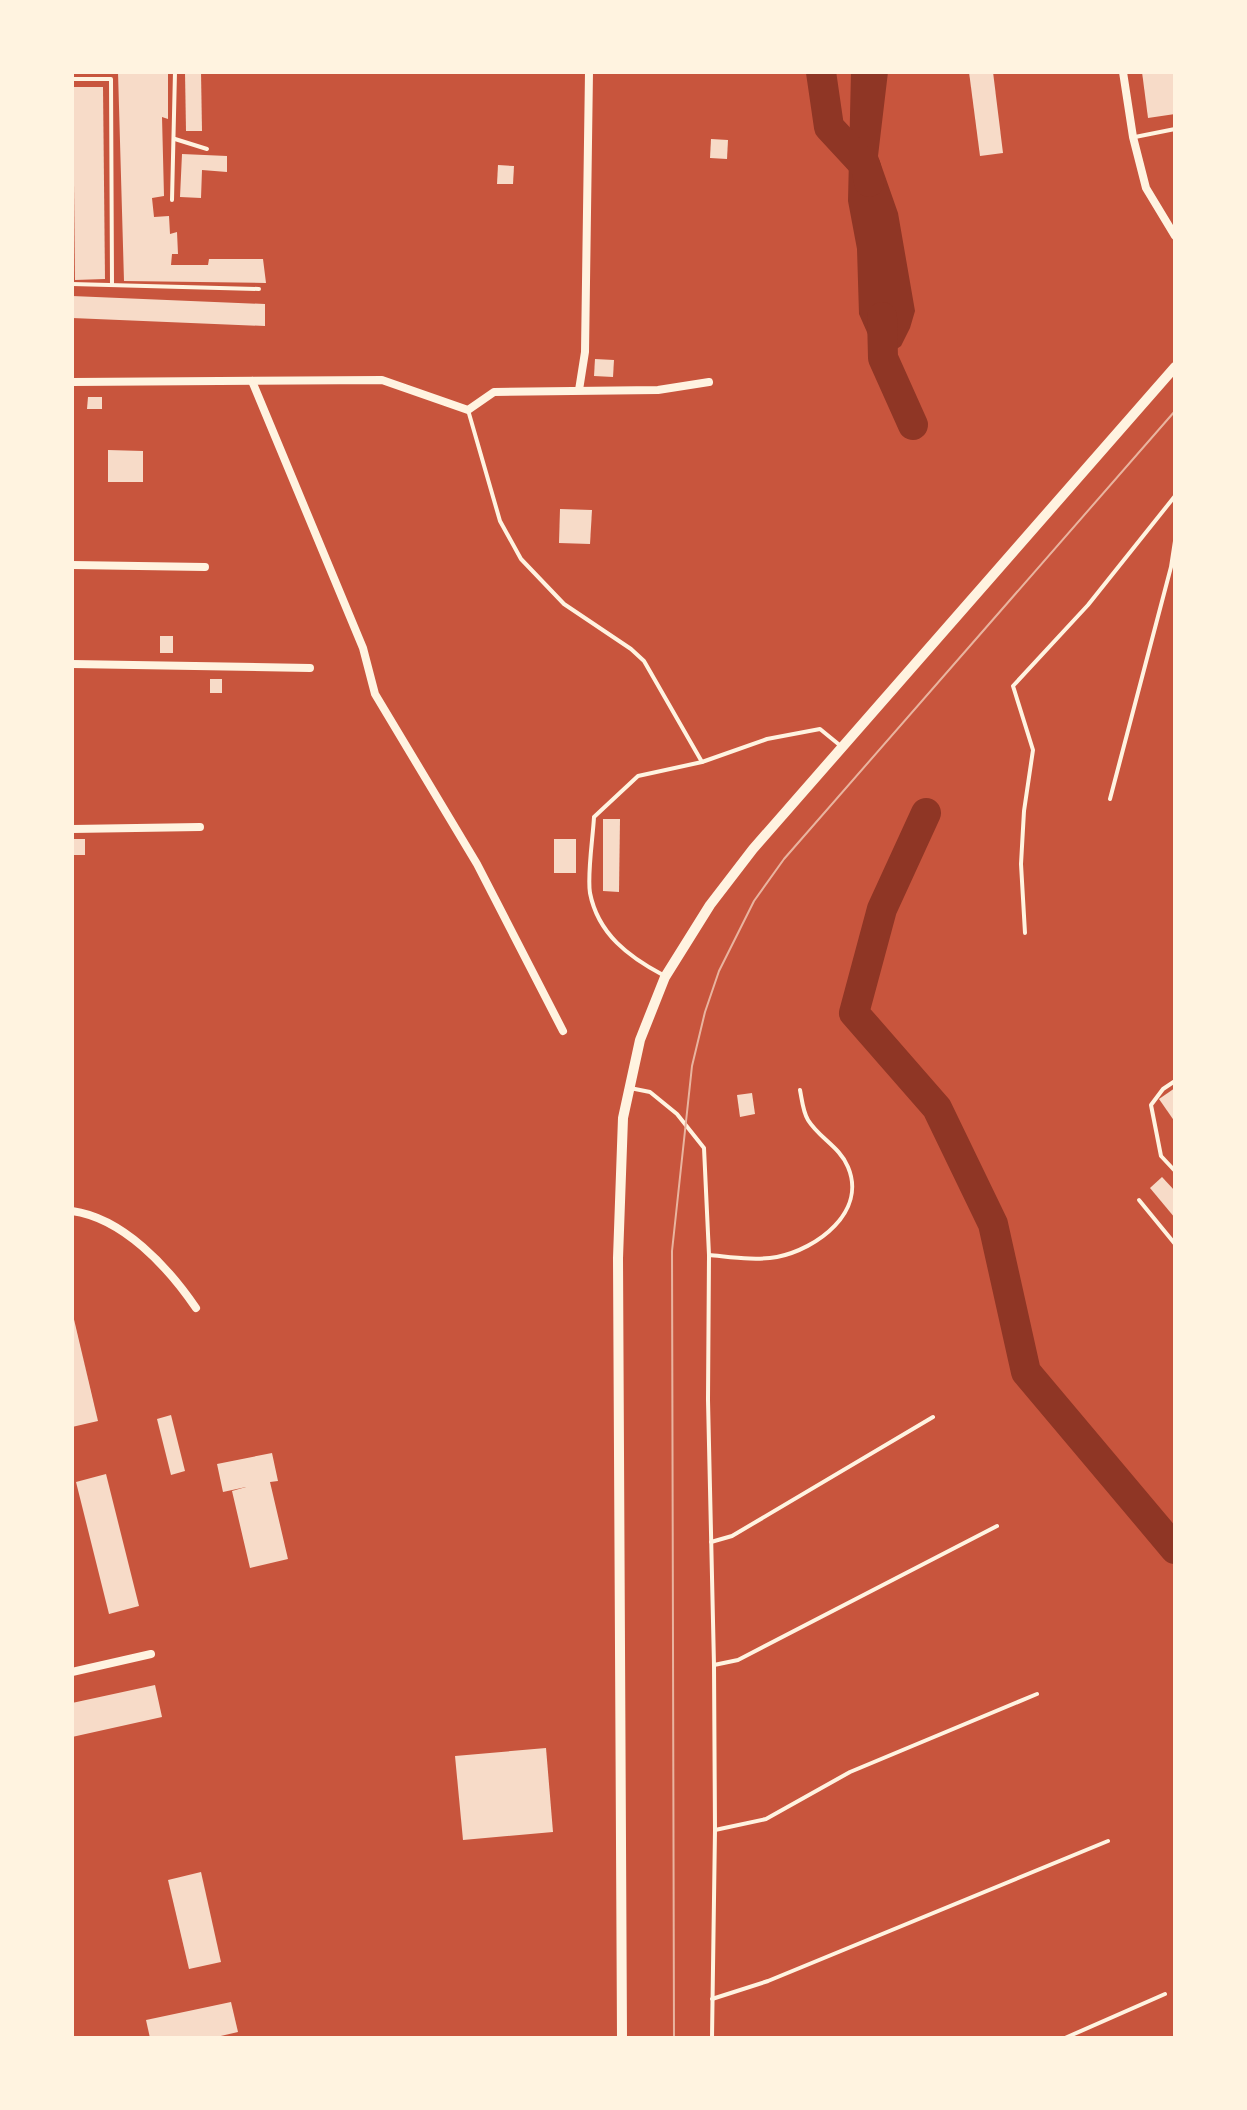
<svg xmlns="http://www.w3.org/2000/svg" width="1247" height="2110" viewBox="0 0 1247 2110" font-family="'Exo 2',sans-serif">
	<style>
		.water { fill: #8f3625 }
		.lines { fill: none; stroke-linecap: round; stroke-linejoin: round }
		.river { stroke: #8f3625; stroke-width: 30 }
		.building { fill: #f7dbc8 }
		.service { stroke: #fff3e0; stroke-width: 4 }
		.minor { stroke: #fff3e0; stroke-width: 8 }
		.tertiary { stroke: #fff3e0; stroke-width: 10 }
		.tram { stroke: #e9b49f; stroke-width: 2 }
	</style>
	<rect width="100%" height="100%" fill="#c8553d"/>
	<path class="water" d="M 851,72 L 888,72 L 878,156 L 898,213 L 915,311 L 910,328 L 901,346 L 883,358 L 874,355 L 870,339 L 859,314 L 857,249 L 848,201 Z"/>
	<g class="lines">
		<g class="river">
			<path d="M 821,72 L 829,127 L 866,167 L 869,182"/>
			<path d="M 882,317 L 883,358 L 913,425"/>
			<path d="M 926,813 L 882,909 L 854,1013 L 937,1108 L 993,1224 L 1026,1372 L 1175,1549"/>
		</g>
	</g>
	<g class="building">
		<path d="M 118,72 L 168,72 L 168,119 L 162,117 L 164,196 L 152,198 L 154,217 L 169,216 L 170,234 L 177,232 L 178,254 L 172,254 L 171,265 L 208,265 L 209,259 L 263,259 L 266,283 L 124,281 Z"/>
		<path d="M 185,72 L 201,72 L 202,131 L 186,131 Z"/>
		<path d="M 969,72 L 993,72 L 1003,153 L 980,156 Z"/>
		<path d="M 1142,72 L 1173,72 L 1175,114 L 1148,118 Z"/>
		<path d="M 73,87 L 103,87 L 105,279 L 75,280 Z"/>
		<path d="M 711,139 L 728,140 L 727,159 L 710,158 Z"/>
		<path d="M 182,154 L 227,156 L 227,172 L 202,170 L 201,198 L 180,197 Z"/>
		<path d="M 498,165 L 514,166 L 513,184 L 497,184 Z"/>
		<path d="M 72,296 L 265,304 L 265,326 L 72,318 Z"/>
		<path d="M 595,359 L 614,360 L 613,377 L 594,376 Z"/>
		<path d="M 88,397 L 102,397 L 102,409 L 87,409 Z"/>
		<path d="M 108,450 L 143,451 L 143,482 L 108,482 Z"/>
		<path d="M 560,509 L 592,510 L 590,544 L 559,543 Z"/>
		<rect x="160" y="636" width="13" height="17"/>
		<rect x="210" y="679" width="12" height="14"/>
		<path d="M 603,819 L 620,819 L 619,892 L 603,891 Z"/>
		<rect x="72" y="839" width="13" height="16"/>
		<rect x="554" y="839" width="22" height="34"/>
		<path d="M 1175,1088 L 1175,1122 L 1159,1099 Z"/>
		<path d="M 752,1093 L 755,1114 L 740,1117 L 737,1095 Z"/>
		<path d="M 1162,1177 L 1175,1191 L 1175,1218 L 1150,1188 Z"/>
		<path d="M 72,1311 L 98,1421 L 72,1427 Z"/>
		<path d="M 171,1415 L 185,1471 L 171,1475 L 157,1419 Z"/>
		<path d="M 272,1453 L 278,1481 L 270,1482 L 288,1559 L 250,1568 L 232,1491 L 246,1487 L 223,1492 L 217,1464 Z"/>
		<path d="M 106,1474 L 139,1606 L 109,1614 L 76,1482 Z"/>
		<path d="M 155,1685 L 162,1717 L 72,1737 L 72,1703 Z"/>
		<path d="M 546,1748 L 553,1832 L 463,1840 L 455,1756 Z"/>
		<path d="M 201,1872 L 221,1962 L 189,1969 L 168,1880 Z"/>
		<path d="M 231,2002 L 238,2032 L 212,2038 L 150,2038 L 146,2020 Z"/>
	</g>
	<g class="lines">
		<g class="service">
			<path d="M 72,79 L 111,79 L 112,284"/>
			<path d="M 1135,137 L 1175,129"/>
			<path d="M 175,139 L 207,149"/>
			<path d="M 172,200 L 175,72"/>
			<path d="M 72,284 L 259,289"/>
			<path d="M 468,410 L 500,521 L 521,559 L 564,604 L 631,649 L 644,661 L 702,762"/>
			<path d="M 1110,799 L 1171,567 L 1175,541"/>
			<path d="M 1025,933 L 1021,864 L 1024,811 L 1033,750 L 1013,686 L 1088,605 L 1175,496"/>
			<path d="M 663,975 C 629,957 598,934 590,893 C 587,875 593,837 594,817 L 638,776 L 702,762 L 767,739 L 820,729 L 842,747"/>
			<path d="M 1175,1081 L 1163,1089 L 1151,1105 L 1161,1156 L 1175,1171"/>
			<path d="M 630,1088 L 650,1092 L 677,1114 L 704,1148 L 709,1255"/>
			<path d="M 1139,1200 L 1175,1244"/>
			<path d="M 711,1542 L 732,1536 L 933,1417"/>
			<path d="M 714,1665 L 738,1660 L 997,1526"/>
			<path d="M 715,1830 L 766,1819 L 850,1772 L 1037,1694"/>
			<path d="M 712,1999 L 768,1981 L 1108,1841"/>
			<path d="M 712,2038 L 715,1830 L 714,1665 L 708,1400 L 709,1255 C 731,1257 755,1261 777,1257 C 817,1249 867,1212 848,1167 C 840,1147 819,1138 808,1120 C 803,1112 802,1100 800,1090"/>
			<path d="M 1065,2038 L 1165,1994"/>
		</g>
		<g class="minor">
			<path d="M 1123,72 L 1133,137 L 1146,188 L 1175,236"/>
			<path d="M 252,381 L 363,648 L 375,694 L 477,864 L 563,1031"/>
			<path d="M 72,382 L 382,380 L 468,410 L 494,392 L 658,390 L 709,382"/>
			<path d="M 579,390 L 585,352 L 589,72"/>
			<path d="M 72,565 L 205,567"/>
			<path d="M 72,664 L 310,668"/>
			<path d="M 72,829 L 200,827"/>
			<path d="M 72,1211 C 123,1218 168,1267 196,1308"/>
			<path d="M 72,1672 L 151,1654"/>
		</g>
		<path class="tertiary" d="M 622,2038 L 618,1258 L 623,1118 L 640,1040 L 665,977 L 710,905 L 753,849 L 1175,367"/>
		<path class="tram" d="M 674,2038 L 672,1251 L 692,1066 L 705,1012 L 719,971 L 754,901 L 784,859 L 1175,411"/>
	</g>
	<rect width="1247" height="2110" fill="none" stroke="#fff3e0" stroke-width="148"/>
</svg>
